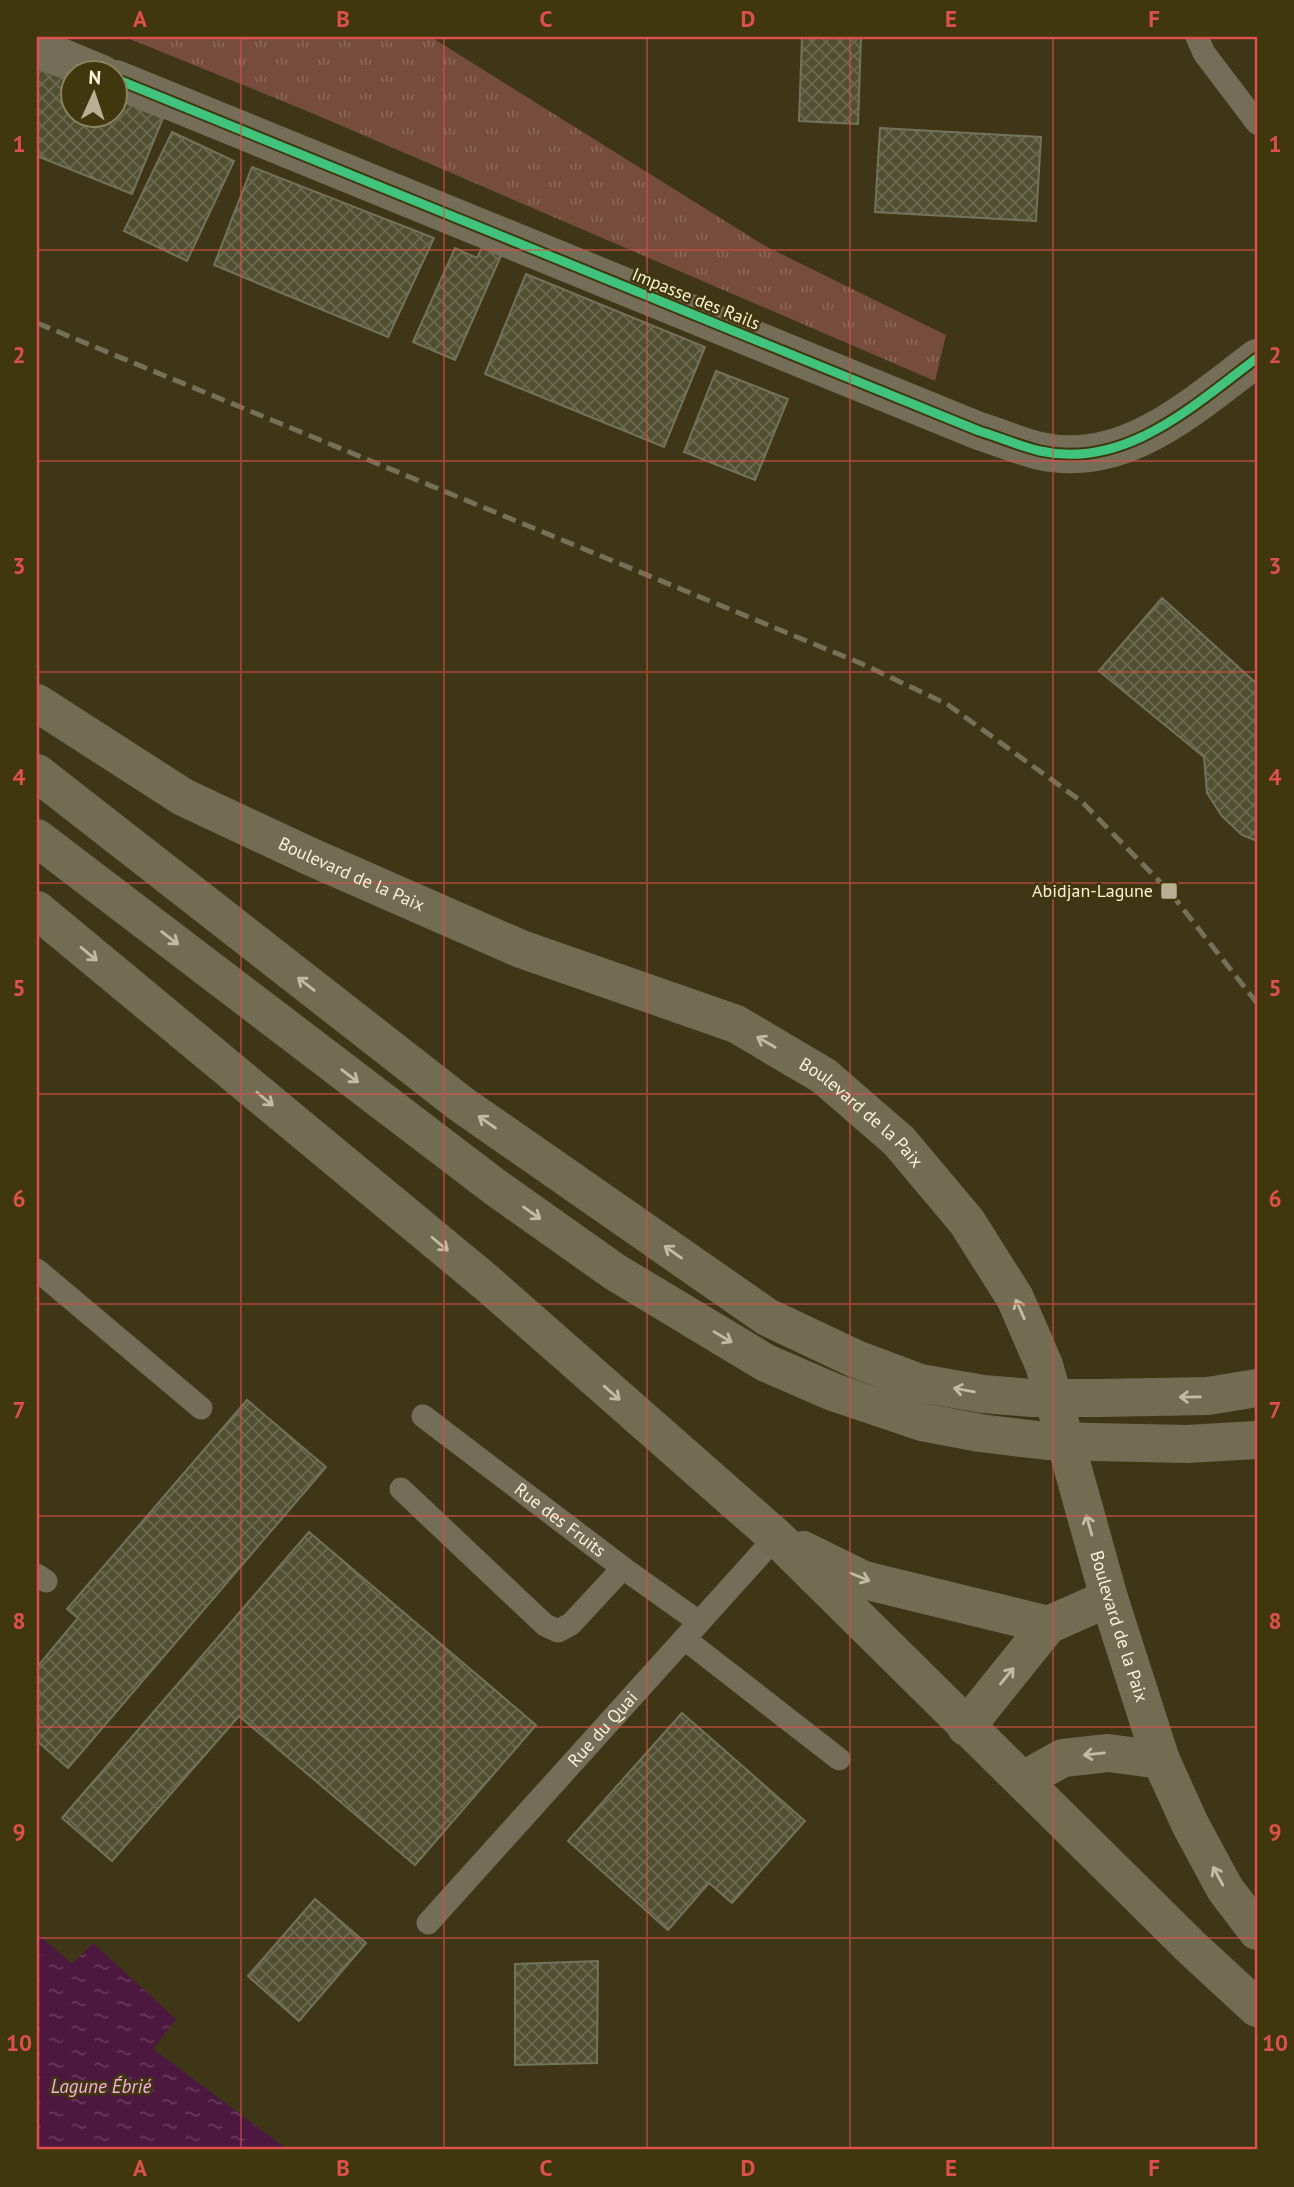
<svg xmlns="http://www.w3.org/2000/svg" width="1294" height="2187" viewBox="0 0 1294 2187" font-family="'PT Sans',sans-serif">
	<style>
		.grass { fill: url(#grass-tufts) }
		.water { fill: url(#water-ripples) }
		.building { fill: url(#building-cross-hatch); stroke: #75725b; stroke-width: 2 }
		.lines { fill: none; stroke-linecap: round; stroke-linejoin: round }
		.service { stroke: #746d58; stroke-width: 23 }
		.minor { stroke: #746d58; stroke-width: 38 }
		.primary { stroke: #726c53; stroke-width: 38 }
		.rail { stroke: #757058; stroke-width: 5; stroke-dasharray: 14 7; stroke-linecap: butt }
		.cycleway-casing { stroke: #41370e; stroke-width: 13 }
		.cycleway { stroke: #40c37c; stroke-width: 9 }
		.oneway { stroke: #c4bca2 }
		.grid { fill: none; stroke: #dd504b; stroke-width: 2; stroke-opacity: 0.55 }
		.poi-dot { fill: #b8b094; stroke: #41370e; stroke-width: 2.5 }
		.labels { text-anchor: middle; stroke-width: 5; stroke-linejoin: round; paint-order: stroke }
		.street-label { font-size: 18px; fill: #faf2d7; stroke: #41370e }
		.poi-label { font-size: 18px; fill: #faf2d7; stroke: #41370e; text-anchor: end }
		.water-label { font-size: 19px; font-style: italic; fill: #f5afe5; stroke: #41370e }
		.neatline { fill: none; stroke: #dd504b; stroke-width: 2.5 }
		.grid-label { font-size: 23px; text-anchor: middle; font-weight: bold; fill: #dd504b }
	</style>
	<defs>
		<pattern id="grass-tufts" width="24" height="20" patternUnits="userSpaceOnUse" patternTransform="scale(1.75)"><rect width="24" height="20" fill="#764c3c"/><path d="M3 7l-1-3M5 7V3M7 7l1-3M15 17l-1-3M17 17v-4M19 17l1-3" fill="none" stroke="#8a6657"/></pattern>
		<pattern id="water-ripples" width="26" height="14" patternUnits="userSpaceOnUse" patternTransform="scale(1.75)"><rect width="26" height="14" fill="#4d1840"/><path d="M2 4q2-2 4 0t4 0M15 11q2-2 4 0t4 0" fill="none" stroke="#683a5b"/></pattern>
		<pattern id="building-cross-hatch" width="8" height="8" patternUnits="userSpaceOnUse" patternTransform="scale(1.75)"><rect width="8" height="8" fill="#514f32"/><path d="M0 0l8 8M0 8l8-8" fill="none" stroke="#6b694f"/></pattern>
	</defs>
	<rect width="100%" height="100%" fill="#3e3617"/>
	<path class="grass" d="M 125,37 L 431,37 L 767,247 L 946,335 L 935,381 L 314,114 Z"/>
	<path class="water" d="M 37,1933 L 72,1964 L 93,1943 L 176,2019 L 153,2049 L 288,2150 L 37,2150 Z"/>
	<g class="building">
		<path d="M 802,37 L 861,37 L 858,124 L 799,121 Z"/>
		<path d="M 37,68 L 74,82 L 74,116 L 116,116 L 116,99 L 163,118 L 132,194 L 37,156 Z"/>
		<path d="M 880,128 L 1041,137 L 1036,221 L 875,212 Z"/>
		<path d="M 172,132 L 234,161 L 187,261 L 124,231 Z"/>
		<path d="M 252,167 L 434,238 L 388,337 L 214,265 Z"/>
		<path d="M 485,241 L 504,249 L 455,360 L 413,342 L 455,248 L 477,258 Z"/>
		<path d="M 526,274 L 705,347 L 664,447 L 485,374 Z"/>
		<path d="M 716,371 L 788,399 L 755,480 L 684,452 Z"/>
		<path d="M 1162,598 L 1257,684 L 1257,841 L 1242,835 L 1222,816 L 1207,793 L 1204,757 L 1099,671 Z"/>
		<path d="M 247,1400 L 326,1467 L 68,1768 L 37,1741 L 37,1667 L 78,1618 L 67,1609 Z"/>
		<path d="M 309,1532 L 536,1725 L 415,1865 L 239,1716 L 112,1861 L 62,1818 Z"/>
		<path d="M 682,1713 L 805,1821 L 732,1903 L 709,1883 L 668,1930 L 568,1841 Z"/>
		<path d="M 315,1899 L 366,1943 L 299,2021 L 248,1976 Z"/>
		<path d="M 598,1961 L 597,2063 L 515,2065 L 515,1964 Z"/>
	</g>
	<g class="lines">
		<g class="service">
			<path d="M 1197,37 L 1204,53 L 1257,123"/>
			<path d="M 37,1270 L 201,1408"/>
			<path id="s1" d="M 423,1416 L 623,1568 L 699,1622"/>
			<path d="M 401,1489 L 545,1625 L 558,1631 L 571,1624 L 623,1568"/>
			<path d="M 37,1575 L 46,1581"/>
			<path d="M 686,1640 L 839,1759"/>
			<path id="s2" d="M 428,1923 L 776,1537"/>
		</g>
		<g class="minor">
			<path d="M 37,47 L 102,74"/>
			<path d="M 116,79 L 979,431 C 999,437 1019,446 1040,451 C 1125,470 1194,405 1257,358"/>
		</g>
		<g class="primary">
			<path id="s3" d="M 37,703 L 183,797 L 309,856 L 521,949 L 736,1024 L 824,1076 L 899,1141 L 967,1222 L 1015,1298 L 1044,1365 L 1109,1598 L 1161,1760 L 1190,1824 L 1225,1889 L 1257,1931"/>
			<path d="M 37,773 L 461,1104 L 767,1317 L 856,1359 L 920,1383 L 983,1394 L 1032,1398 L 1099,1398 L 1208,1396 L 1257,1388"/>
			<path d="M 37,838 L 495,1187 L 615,1272 L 766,1363 L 833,1392 L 922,1422 L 980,1433 L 1047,1441 L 1187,1444 L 1257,1440"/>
			<path d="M 37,910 L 487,1283 L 776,1537 L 1192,1948 L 1257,2008"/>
			<path d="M 803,1550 L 864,1580 L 1048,1625 L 1109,1598"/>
			<path d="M 966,1727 L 1048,1625"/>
			<path d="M 1023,1780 L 1063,1758 L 1108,1753 L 1161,1760"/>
		</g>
		<path class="rail" d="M 37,323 L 860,663 L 947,704 L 1081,801 L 1169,891 L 1257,1003"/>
		<defs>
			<path id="cycleway" d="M 116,79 L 979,431 C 999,437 1019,446 1040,451 C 1125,470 1194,405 1257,358"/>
		</defs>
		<use href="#cycleway" class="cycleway-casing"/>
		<use href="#cycleway" class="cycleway"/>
	</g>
	<defs><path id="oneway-shaft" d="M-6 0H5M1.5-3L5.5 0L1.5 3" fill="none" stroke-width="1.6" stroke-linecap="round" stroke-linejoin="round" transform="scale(1.75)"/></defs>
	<g class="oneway">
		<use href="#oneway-shaft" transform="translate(170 938) rotate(37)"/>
		<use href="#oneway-shaft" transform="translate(89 954) rotate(40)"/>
		<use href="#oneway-shaft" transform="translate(306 984) rotate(-142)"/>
		<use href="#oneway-shaft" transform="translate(766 1042) rotate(-150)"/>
		<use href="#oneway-shaft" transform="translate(350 1076) rotate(37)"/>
		<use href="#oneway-shaft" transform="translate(265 1099) rotate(40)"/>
		<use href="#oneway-shaft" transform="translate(487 1122) rotate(-145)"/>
		<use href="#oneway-shaft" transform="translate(532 1213) rotate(35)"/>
		<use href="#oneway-shaft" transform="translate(440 1244) rotate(40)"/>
		<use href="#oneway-shaft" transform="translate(673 1252) rotate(-145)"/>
		<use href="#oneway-shaft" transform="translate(1020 1309) rotate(-114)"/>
		<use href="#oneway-shaft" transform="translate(723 1337) rotate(31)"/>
		<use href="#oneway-shaft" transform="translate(964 1390) rotate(-170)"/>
		<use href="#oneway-shaft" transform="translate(612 1393) rotate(41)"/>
		<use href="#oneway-shaft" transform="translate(1190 1397) rotate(179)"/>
		<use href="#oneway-shaft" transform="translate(1089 1525) rotate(-106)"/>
		<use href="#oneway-shaft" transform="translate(860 1577) rotate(22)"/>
		<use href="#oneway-shaft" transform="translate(1007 1676) rotate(-51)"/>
		<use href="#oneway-shaft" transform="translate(1094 1754) rotate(174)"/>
		<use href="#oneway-shaft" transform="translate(1218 1876) rotate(-118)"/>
	</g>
	<path class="grid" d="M 241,37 L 241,2150M 444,37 L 444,2150M 647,37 L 647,2150M 850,37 L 850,2150M 1053,37 L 1053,2150M 37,250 L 1257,250M 37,461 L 1257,461M 37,672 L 1257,672M 37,883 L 1257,883M 37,1094 L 1257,1094M 37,1304 L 1257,1304M 37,1516 L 1257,1516M 37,1727 L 1257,1727M 37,1938 L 1257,1938"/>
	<rect class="poi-dot" x="1160" y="882" width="18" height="18" rx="3.5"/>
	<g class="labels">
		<g class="street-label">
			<text transform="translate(696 299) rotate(22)" y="6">Impasse des Rails</text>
			<text dy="6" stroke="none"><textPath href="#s3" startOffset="359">Boulevard de la Paix</textPath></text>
			<text dy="6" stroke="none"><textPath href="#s3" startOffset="926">Boulevard de la Paix</textPath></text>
			<text dy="6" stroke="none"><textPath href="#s1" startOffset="172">Rue des Fruits</textPath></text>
			<text dy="6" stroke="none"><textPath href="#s3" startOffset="1514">Boulevard de la Paix</textPath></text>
			<text dy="6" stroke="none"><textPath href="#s2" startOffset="261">Rue du Quai</textPath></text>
		</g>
		<g class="poi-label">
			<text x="1153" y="897">Abidjan-Lagune</text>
		</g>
		<g class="water-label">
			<text x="101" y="2093">Lagune Ébrié</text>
		</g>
	</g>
	<rect width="1294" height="2187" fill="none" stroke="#41370e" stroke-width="77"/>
	<g transform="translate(94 94) rotate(3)"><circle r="33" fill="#41370e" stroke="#8b825e" stroke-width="2"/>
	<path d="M0-5L12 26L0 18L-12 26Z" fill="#b8b094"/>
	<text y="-10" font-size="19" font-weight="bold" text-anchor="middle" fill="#faf2d7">N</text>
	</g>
	<rect x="38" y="38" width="1218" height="2110" class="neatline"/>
	<g class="grid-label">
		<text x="140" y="27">A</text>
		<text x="343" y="27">B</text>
		<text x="546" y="27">C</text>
		<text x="748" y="27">D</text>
		<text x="951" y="27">E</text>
		<text x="1154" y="27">F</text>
		<text x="19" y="152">1</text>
		<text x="1275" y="152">1</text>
		<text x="19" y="363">2</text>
		<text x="1275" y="363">2</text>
		<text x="19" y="574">3</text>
		<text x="1275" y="574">3</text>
		<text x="19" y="785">4</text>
		<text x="1275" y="785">4</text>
		<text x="19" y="996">5</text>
		<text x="1275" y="996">5</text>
		<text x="19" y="1207">6</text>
		<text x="1275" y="1207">6</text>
		<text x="19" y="1418">7</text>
		<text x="1275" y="1418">7</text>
		<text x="19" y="1629">8</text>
		<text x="1275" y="1629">8</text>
		<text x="19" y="1840">9</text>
		<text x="1275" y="1840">9</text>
		<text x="19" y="2051">10</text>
		<text x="1275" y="2051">10</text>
		<text x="140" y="2176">A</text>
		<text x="343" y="2176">B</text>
		<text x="546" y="2176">C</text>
		<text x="748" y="2176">D</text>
		<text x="951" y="2176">E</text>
		<text x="1154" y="2176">F</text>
	</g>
</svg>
